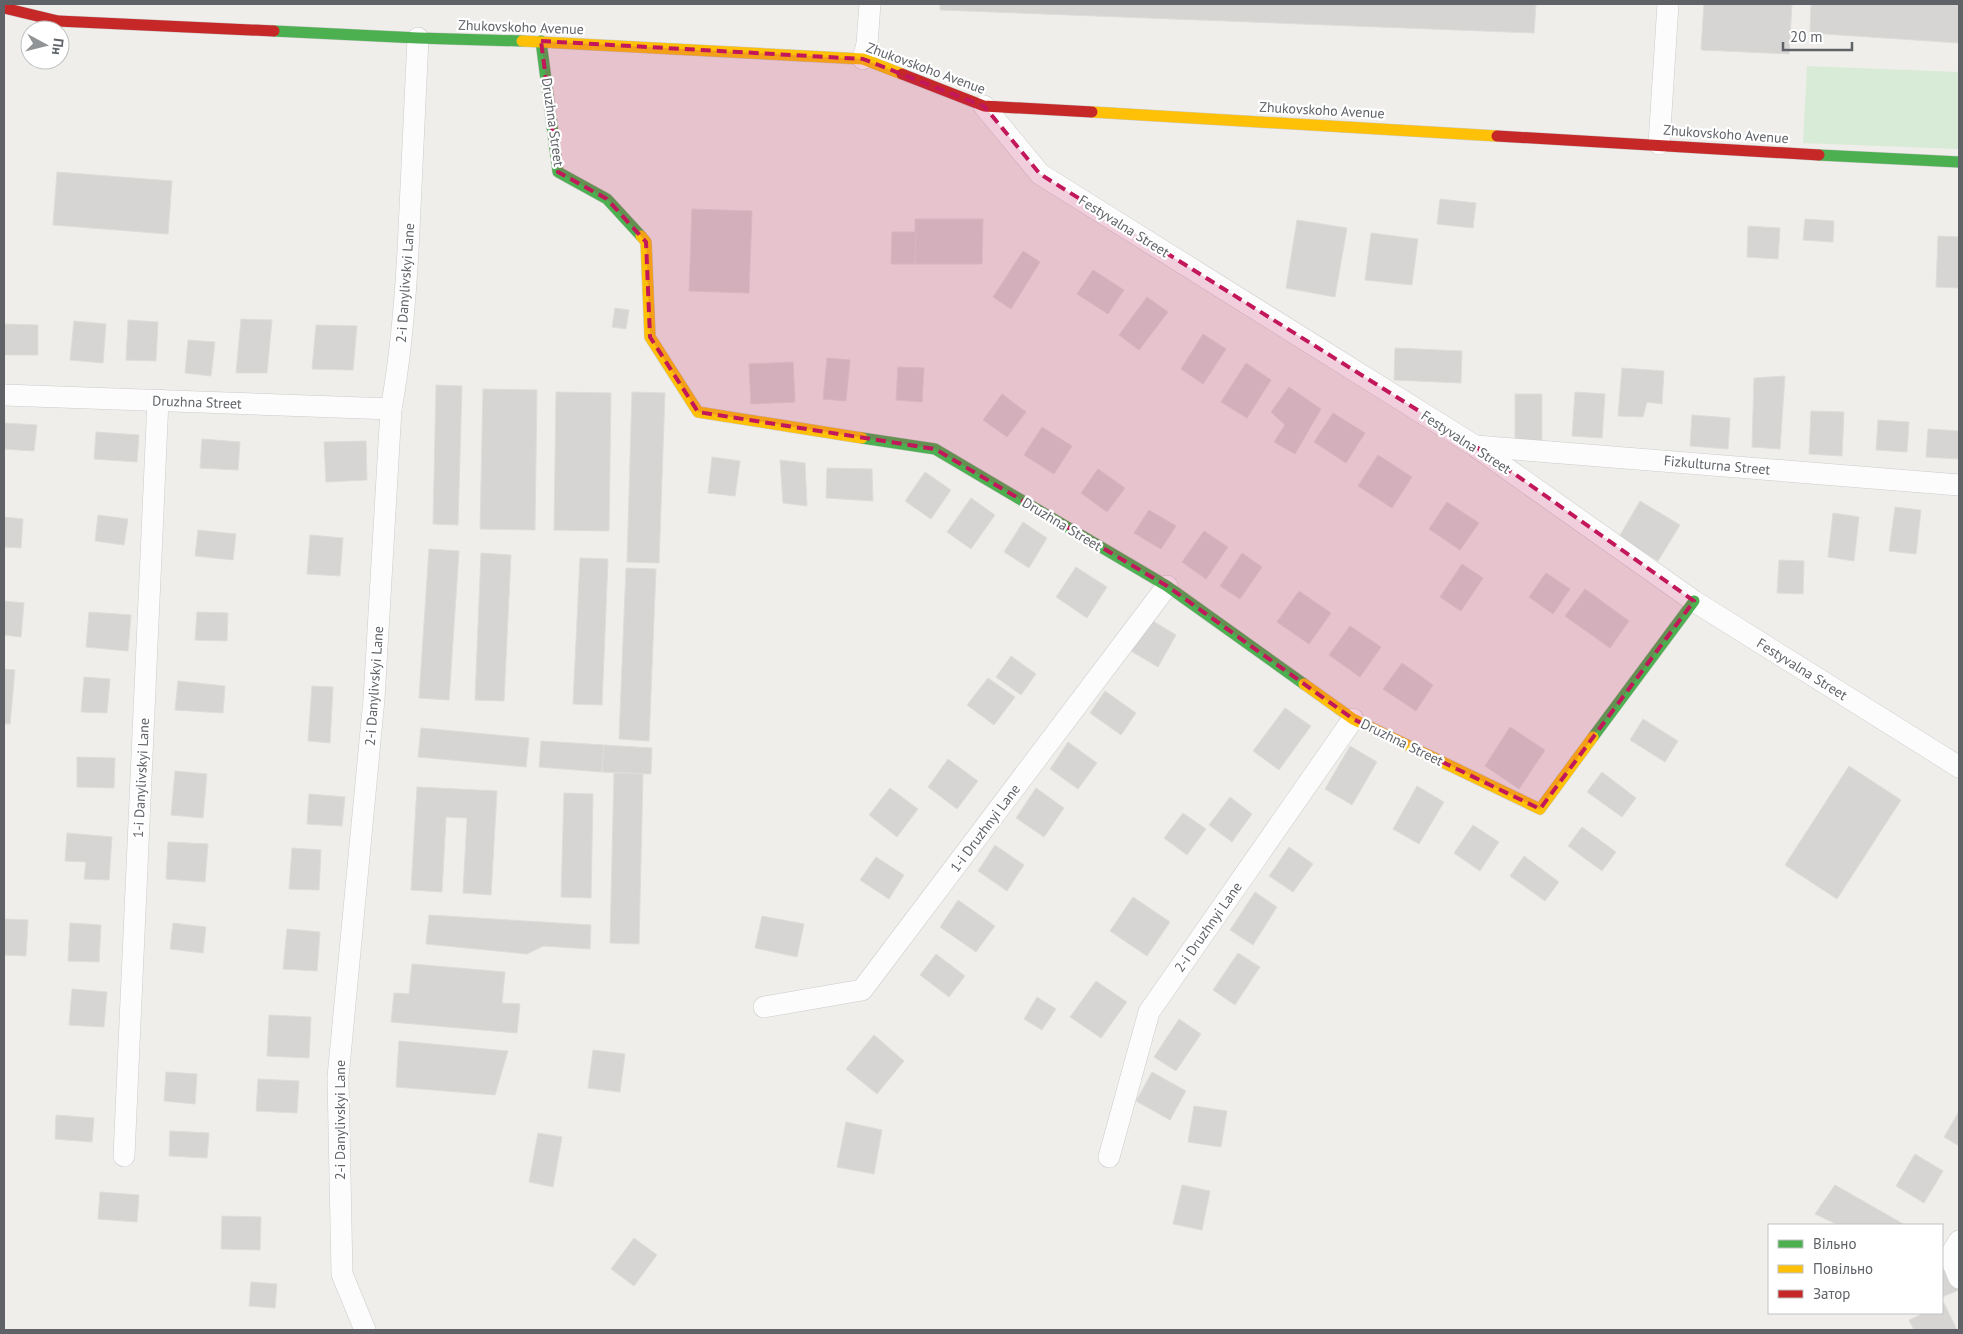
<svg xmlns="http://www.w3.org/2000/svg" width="1963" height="1334" viewBox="0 0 1963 1334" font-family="'PT Sans',sans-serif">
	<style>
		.green { fill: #d8ebd6 }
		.building { fill: #d6d5d3; stroke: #deddd9 }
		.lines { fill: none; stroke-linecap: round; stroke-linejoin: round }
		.street-casing { stroke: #cbcccc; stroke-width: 22 }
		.fast-casing { stroke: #cacacb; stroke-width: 12 }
		.slow-casing { stroke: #cacacb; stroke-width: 12 }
		.jam-casing { stroke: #cacacb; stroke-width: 12 }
		.street { stroke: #fdfcfc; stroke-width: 21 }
		.fast { stroke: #4caf50; stroke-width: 11 }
		.slow { stroke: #ffc107; stroke-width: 11 }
		.jam { stroke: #c62828; stroke-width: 11 }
		.marked { fill: #c2185b; fill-opacity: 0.2; stroke: #c2185b; stroke-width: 4; stroke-dasharray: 10 6; stroke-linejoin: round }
		.labels { text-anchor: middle; stroke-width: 4.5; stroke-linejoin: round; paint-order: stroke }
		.street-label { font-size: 14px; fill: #5f6368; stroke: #fff }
	</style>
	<rect width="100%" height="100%" fill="#efeeea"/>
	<path class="green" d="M 1807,66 L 1959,72 L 1959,149 L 1803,143 Z"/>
	<g class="building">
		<path d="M 940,4 L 1536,4 L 1534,33 L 940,10 Z"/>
		<path d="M 1704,4 L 1792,4 L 1789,54 L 1701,50 Z"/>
		<path d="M 1811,4 L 1959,4 L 1959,43 L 1810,33 Z"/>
		<path d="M 57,172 L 172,181 L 168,234 L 53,225 Z"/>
		<path d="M 1440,199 L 1476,203 L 1473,228 L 1437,224 Z"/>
		<path d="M 692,209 L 752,211 L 749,293 L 689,291 Z"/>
		<path d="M 915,219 L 983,219 L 982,264 L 915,264 Z"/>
		<path d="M 1805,219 L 1834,221 L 1833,242 L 1803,240 Z"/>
		<path d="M 1297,220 L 1347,228 L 1335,297 L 1286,288 Z"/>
		<path d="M 1748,226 L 1780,228 L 1778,259 L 1747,257 Z"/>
		<path d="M 892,232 L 916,232 L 915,264 L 891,264 Z"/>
		<path d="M 1371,233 L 1418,239 L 1412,285 L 1365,280 Z"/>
		<path d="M 1938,236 L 1959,237 L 1959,288 L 1936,287 Z"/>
		<path d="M 1023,251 L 1040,262 L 1011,309 L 993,297 Z"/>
		<path d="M 1093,270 L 1124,290 L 1108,314 L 1077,294 Z"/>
		<path d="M 1147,297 L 1168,312 L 1139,350 L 1119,335 Z"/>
		<path d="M 615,308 L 629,310 L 626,329 L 612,327 Z"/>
		<path d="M 241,319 L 272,320 L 267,373 L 236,373 Z"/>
		<path d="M 128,320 L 158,322 L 156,361 L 126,360 Z"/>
		<path d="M 74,321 L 106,324 L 103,363 L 70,360 Z"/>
		<path d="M 4,324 L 38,325 L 38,355 L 4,355 Z"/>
		<path d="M 316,325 L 357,326 L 353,370 L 312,369 Z"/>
		<path d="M 1203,334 L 1226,349 L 1203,384 L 1181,369 Z"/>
		<path d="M 188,340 L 215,342 L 211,376 L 185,373 Z"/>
		<path d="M 1395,348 L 1462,351 L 1461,383 L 1394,380 Z"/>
		<path d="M 827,358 L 850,360 L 846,401 L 823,399 Z"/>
		<path d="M 793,362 L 795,402 L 751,404 L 749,364 Z"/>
		<path d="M 1246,363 L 1271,380 L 1247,418 L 1221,402 Z"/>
		<path d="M 898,367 L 924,368 L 922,402 L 896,400 Z"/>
		<path d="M 1622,368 L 1664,371 L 1662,404 L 1647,402 L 1643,417 L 1618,416 Z"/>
		<path d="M 1785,376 L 1780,449 L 1752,447 L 1754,378 Z"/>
		<path d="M 436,385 L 462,386 L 458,525 L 433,524 Z"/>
		<path d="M 1289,387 L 1321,409 L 1295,454 L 1274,442 L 1285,425 L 1271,412 Z"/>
		<path d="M 483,389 L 537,390 L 535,530 L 480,529 Z"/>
		<path d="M 556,392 L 611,393 L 609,531 L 554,530 Z"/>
		<path d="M 632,392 L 665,393 L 659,563 L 627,562 Z"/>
		<path d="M 1575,392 L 1605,394 L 1602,438 L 1572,436 Z"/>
		<path d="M 1002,394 L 1026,412 L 1007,437 L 983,420 Z"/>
		<rect x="1515" y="394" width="27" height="48"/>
		<path d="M 1811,411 L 1844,412 L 1842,456 L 1809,454 Z"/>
		<path d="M 1333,413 L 1365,433 L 1346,463 L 1314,442 Z"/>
		<path d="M 1692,415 L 1730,418 L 1728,449 L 1690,446 Z"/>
		<path d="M 1878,420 L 1909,422 L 1907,452 L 1876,450 Z"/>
		<path d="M 4,423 L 37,425 L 34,451 L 4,449 Z"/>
		<path d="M 1042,427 L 1072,446 L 1054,474 L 1024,455 Z"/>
		<path d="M 1928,429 L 1959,431 L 1959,459 L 1926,457 Z"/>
		<path d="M 96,432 L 139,435 L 137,462 L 94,459 Z"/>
		<path d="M 202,439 L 240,442 L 238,470 L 200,468 Z"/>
		<path d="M 366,441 L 367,480 L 326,482 L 324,442 Z"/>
		<path d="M 1378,455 L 1412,477 L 1392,508 L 1358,486 Z"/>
		<path d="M 712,457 L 740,461 L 735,496 L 708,493 Z"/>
		<path d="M 780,460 L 805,463 L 807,506 L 783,503 Z"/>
		<path d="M 827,468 L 872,469 L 873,501 L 826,498 Z"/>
		<path d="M 1098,469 L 1125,488 L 1107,512 L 1081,493 Z"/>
		<path d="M 925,472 L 951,490 L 931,519 L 905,501 Z"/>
		<path d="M 971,498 L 995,515 L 971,549 L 947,532 Z"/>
		<path d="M 1640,501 L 1680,525 L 1658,561 L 1619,537 Z"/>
		<path d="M 1447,502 L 1479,523 L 1460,550 L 1429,529 Z"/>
		<path d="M 1895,507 L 1921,510 L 1916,554 L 1889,551 Z"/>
		<path d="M 1149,510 L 1176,526 L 1161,549 L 1134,533 Z"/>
		<path d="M 1833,513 L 1859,517 L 1854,561 L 1828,557 Z"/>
		<path d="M 98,515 L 128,519 L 124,545 L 95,541 Z"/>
		<path d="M 4,517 L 23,519 L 21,548 L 4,547 Z"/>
		<path d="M 1023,522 L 1047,538 L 1029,568 L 1004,552 Z"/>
		<path d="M 198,530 L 236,534 L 233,560 L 195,556 Z"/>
		<path d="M 1204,531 L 1228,547 L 1206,579 L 1182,562 Z"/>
		<path d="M 310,535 L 343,538 L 340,576 L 307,574 Z"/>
		<path d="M 429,549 L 459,551 L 449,700 L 419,698 Z"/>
		<path d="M 481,553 L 511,555 L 504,701 L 475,700 Z"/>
		<path d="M 1242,553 L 1262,567 L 1240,599 L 1220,586 Z"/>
		<path d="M 580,558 L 608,559 L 602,705 L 573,704 Z"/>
		<path d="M 1779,560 L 1804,561 L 1803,594 L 1777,593 Z"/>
		<path d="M 1462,564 L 1483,578 L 1461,611 L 1440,597 Z"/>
		<path d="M 1076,567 L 1107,587 L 1087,618 L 1056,597 Z"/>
		<path d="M 626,568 L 656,569 L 649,741 L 619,739 Z"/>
		<path d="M 1546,573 L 1570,589 L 1553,614 L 1529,597 Z"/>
		<path d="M 1585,589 L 1629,621 L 1610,648 L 1565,616 Z"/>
		<path d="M 1299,591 L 1331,613 L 1309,644 L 1277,622 Z"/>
		<path d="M 4,601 L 24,603 L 21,637 L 4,635 Z"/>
		<path d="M 89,612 L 131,615 L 128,651 L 86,647 Z"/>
		<path d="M 197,612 L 228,613 L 227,641 L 195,640 Z"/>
		<path d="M 1148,618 L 1176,635 L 1158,667 L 1129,650 Z"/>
		<path d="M 1350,626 L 1381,647 L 1360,677 L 1329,655 Z"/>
		<path d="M 1011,656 L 1036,674 L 1021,695 L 996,677 Z"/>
		<path d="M 1402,663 L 1433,685 L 1416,711 L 1383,689 Z"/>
		<path d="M 4,669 L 15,670 L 10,724 L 4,724 Z"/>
		<path d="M 84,677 L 110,679 L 107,713 L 81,712 Z"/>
		<path d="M 988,678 L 1015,697 L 994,725 L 967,705 Z"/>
		<path d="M 178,681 L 225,686 L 223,713 L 175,710 Z"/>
		<path d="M 312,686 L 333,687 L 330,743 L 308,741 Z"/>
		<path d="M 1105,691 L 1136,713 L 1121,735 L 1090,713 Z"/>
		<path d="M 1285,708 L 1311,726 L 1279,770 L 1253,751 Z"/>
		<path d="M 1643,719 L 1678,741 L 1665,762 L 1630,740 Z"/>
		<path d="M 1510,727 L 1545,750 L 1519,789 L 1485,766 Z"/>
		<path d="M 421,728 L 529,738 L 526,767 L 418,757 Z"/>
		<path d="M 541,741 L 604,745 L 602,772 L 539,767 Z"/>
		<path d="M 1068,742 L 1097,763 L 1078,789 L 1050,769 Z"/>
		<path d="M 604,745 L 652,748 L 651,774 L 602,772 Z"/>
		<path d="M 1350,746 L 1377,762 L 1352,805 L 1325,789 Z"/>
		<path d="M 77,757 L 115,758 L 114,788 L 77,787 Z"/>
		<path d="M 948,759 L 978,781 L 957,809 L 928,787 Z"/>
		<path d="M 1849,766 L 1901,800 L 1837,899 L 1785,865 Z"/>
		<path d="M 175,771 L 207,774 L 203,818 L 171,815 Z"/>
		<path d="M 1602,772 L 1636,798 L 1622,817 L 1587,792 Z"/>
		<path d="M 614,773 L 643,774 L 639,944 L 610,943 Z"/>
		<path d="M 1417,786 L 1444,802 L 1419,844 L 1393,829 Z"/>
		<path d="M 417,787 L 497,791 L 491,895 L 463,893 L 467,818 L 446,817 L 442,892 L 411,890 Z"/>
		<path d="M 890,788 L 918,809 L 897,837 L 869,815 Z"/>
		<path d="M 1036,788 L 1064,808 L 1044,837 L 1016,818 Z"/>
		<path d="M 564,793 L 593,794 L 591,898 L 561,897 Z"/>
		<path d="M 309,794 L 345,797 L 342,826 L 307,824 Z"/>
		<path d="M 1230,797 L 1252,814 L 1232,842 L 1209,825 Z"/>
		<path d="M 1183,813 L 1206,829 L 1187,855 L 1164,838 Z"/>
		<path d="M 1473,825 L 1499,842 L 1480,871 L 1454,853 Z"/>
		<path d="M 1582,827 L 1616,852 L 1602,871 L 1568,846 Z"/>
		<path d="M 67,833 L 112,837 L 109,880 L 84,879 L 86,862 L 65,861 Z"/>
		<path d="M 168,842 L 208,844 L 205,882 L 166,879 Z"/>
		<path d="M 995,845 L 1024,865 L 1007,891 L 978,871 Z"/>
		<path d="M 1289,847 L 1313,864 L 1293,892 L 1269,876 Z"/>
		<path d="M 292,848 L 321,850 L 319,890 L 289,889 Z"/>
		<path d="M 1524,856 L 1559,882 L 1545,901 L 1510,876 Z"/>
		<path d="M 876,857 L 904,875 L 889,899 L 860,880 Z"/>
		<path d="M 1255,892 L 1277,907 L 1253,945 L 1230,930 Z"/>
		<path d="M 1133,897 L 1170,922 L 1147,956 L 1110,931 Z"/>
		<path d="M 958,900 L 995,926 L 976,952 L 940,927 Z"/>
		<path d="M 429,915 L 591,925 L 590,949 L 543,946 L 527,954 L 426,944 Z"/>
		<path d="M 762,916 L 804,924 L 797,957 L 755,948 Z"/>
		<path d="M 4,919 L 28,920 L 26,956 L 4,955 Z"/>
		<path d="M 70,923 L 101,925 L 99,962 L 68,961 Z"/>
		<path d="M 173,923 L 206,927 L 203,953 L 170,949 Z"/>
		<path d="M 287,929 L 320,932 L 317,971 L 283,969 Z"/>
		<path d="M 1238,953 L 1260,967 L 1235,1005 L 1213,990 Z"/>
		<path d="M 936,954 L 965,976 L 949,997 L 920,975 Z"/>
		<path d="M 412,964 L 505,972 L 502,1003 L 520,1004 L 517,1033 L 391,1022 L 394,993 L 409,994 Z"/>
		<path d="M 1096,981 L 1127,1002 L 1101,1038 L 1070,1017 Z"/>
		<path d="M 72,989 L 107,992 L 104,1027 L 69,1025 Z"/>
		<path d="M 1037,997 L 1056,1009 L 1042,1030 L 1024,1019 Z"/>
		<path d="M 269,1015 L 311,1017 L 309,1058 L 267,1056 Z"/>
		<path d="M 1179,1019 L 1201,1034 L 1176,1071 L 1154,1057 Z"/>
		<path d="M 874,1035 L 904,1061 L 877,1094 L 846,1069 Z"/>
		<path d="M 399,1041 L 508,1051 L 495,1095 L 396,1087 Z"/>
		<path d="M 593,1050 L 625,1054 L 620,1092 L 588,1088 Z"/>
		<path d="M 166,1072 L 197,1074 L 195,1104 L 164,1101 Z"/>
		<path d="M 1152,1072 L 1186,1091 L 1170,1120 L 1136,1101 Z"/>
		<path d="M 258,1079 L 299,1081 L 297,1113 L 256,1111 Z"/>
		<path d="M 1194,1106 L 1227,1111 L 1221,1147 L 1188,1142 Z"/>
		<path d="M 1958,1113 L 1959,1113 L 1959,1146 L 1944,1137 Z"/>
		<path d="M 56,1115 L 94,1118 L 92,1142 L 55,1139 Z"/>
		<path d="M 846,1122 L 882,1130 L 874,1174 L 837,1167 Z"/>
		<path d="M 170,1131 L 209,1133 L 207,1158 L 169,1156 Z"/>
		<path d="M 538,1133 L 562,1137 L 553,1187 L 529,1182 Z"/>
		<path d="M 1915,1154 L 1943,1171 L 1924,1203 L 1896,1186 Z"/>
		<path d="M 1182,1185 L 1210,1191 L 1202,1230 L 1173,1224 Z"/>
		<path d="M 1835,1185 L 1905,1225 L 1838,1225 L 1815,1214 Z"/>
		<path d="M 100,1192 L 139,1195 L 137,1222 L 98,1219 Z"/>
		<path d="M 222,1216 L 261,1217 L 260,1250 L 221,1249 Z"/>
		<path d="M 634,1238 L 657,1255 L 634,1286 L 611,1269 Z"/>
		<path d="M 1942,1261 L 1959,1283 L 1959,1290 L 1942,1297 Z"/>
		<path d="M 251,1282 L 277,1284 L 275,1308 L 249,1306 Z"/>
		<path d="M 1944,1303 L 1957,1330 L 1914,1330 L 1909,1320 L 1924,1313 L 1942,1313 L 1942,1304 Z"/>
	</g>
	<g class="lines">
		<defs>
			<g id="street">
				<path d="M 863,59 L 867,44 L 870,4"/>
				<path d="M 984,106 L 1040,174 L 1475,446 L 1694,601 L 1959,767"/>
				<path d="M 1659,144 L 1668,4"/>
				<path d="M 4,395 L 391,409"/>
				<path d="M 1476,446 L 1959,485"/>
				<path d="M 764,1007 L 862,990 L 1167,586"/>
				<path d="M 124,1156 L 158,400"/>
				<path d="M 1109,1157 L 1149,1012 L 1353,719"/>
				<path d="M 1959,1241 L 1950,1256 L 1959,1278"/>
				<path d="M 365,1330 L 342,1274 L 338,1077 L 374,699 L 391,409 C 401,356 405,304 408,251 C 412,180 415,109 418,38"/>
			</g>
			<g id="fast">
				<path d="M 274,31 L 418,38 L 522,41"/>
				<path d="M 541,41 L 558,172 L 607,199 L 641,236"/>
				<path d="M 1819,155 L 1959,162"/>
				<path d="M 862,438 L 935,449 L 1167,586 L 1304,684"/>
				<path d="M 1593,737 L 1694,601"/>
			</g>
			<g id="slow">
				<path d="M 522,41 L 863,59 L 902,74"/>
				<path d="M 1092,112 L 1497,136"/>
				<path d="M 641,236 L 646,242 L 650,337 L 698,412 L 862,438"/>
				<path d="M 1304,684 L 1353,719 L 1540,809 L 1593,737"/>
			</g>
			<g id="jam">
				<path d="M 4,8 L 58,21 L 274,31"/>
				<path d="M 902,74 L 984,106 L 1092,112"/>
				<path d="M 1497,136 L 1819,155"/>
			</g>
		</defs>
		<use href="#street" class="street-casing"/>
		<use href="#fast" class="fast-casing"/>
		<use href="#slow" class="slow-casing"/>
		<use href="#jam" class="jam-casing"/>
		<use href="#street" class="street"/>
		<use href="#fast" class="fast"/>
		<use href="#slow" class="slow"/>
		<use href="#jam" class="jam"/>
	</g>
	<path class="marked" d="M 541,41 L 863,59 L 984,106 L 1040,174 L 1475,446 L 1694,601 L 1540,809 L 1353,719 L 1167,586 L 935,449 L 698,412 L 650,337 L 646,242 L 607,199 L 558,172 Z"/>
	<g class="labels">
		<g class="street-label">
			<text transform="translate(521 27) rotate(2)" y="5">Zhukovskoho Avenue</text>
			<text transform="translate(926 68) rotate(20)" y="5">Zhukovskoho Avenue</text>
			<text transform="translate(1322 110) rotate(3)" y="5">Zhukovskoho Avenue</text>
			<text transform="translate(553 122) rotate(82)" y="5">Druzhna Street</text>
			<text transform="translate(1726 134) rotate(4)" y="5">Zhukovskoho Avenue</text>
			<text transform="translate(1124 226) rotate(32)" y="5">Festyvalna Street</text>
			<text transform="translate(405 283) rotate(-86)" y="5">2-i Danylivskyi Lane</text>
			<text transform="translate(197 402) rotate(2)" y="5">Druzhna Street</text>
			<text transform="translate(1466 442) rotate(33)" y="5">Festyvalna Street</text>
			<text transform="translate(1717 465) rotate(5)" y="5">Fizkulturna Street</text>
			<text transform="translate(1062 524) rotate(31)" y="5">Druzhna Street</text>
			<text transform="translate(1802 669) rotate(32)" y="5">Festyvalna Street</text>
			<text transform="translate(374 686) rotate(-86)" y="5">2-i Danylivskyi Lane</text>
			<text transform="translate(1402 742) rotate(26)" y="5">Druzhna Street</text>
			<text transform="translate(141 778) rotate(-87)" y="5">1-i Danylivskyi Lane</text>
			<text transform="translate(985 828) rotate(-53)" y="5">1-i Druzhnyi Lane</text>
			<text transform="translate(1208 927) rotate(-55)" y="5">2-i Druzhnyi Lane</text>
			<text transform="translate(340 1120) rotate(-90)" y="5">2-i Danylivskyi Lane</text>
		</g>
	</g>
	<rect width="1963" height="1334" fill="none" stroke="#5f6368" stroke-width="10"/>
	<rect x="1768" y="1224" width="175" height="90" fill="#ffffff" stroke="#bfc1c3"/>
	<rect x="1778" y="1240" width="25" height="8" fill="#4caf50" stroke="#bfc1c3"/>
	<text x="1813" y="1249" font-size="15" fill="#5f6368">Вільно</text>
	<rect x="1778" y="1265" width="25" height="8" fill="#ffc107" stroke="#bfc1c3"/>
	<text x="1813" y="1274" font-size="15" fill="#5f6368">Повільно</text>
	<rect x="1778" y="1290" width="25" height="8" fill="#c62828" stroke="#bfc1c3"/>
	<text x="1813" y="1299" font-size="15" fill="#5f6368">Затор</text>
	<g transform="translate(45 45) rotate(97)"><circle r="24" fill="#ffffff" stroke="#bfc1c3"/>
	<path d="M0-4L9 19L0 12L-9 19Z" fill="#919496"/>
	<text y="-8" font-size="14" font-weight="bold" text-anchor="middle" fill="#5f6368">Пн</text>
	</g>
	<path d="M1783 42v8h69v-8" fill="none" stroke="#5f6368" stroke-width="2.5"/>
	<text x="1790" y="42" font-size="15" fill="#5f6368" stroke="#ffffff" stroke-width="4" paint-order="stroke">20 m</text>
</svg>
